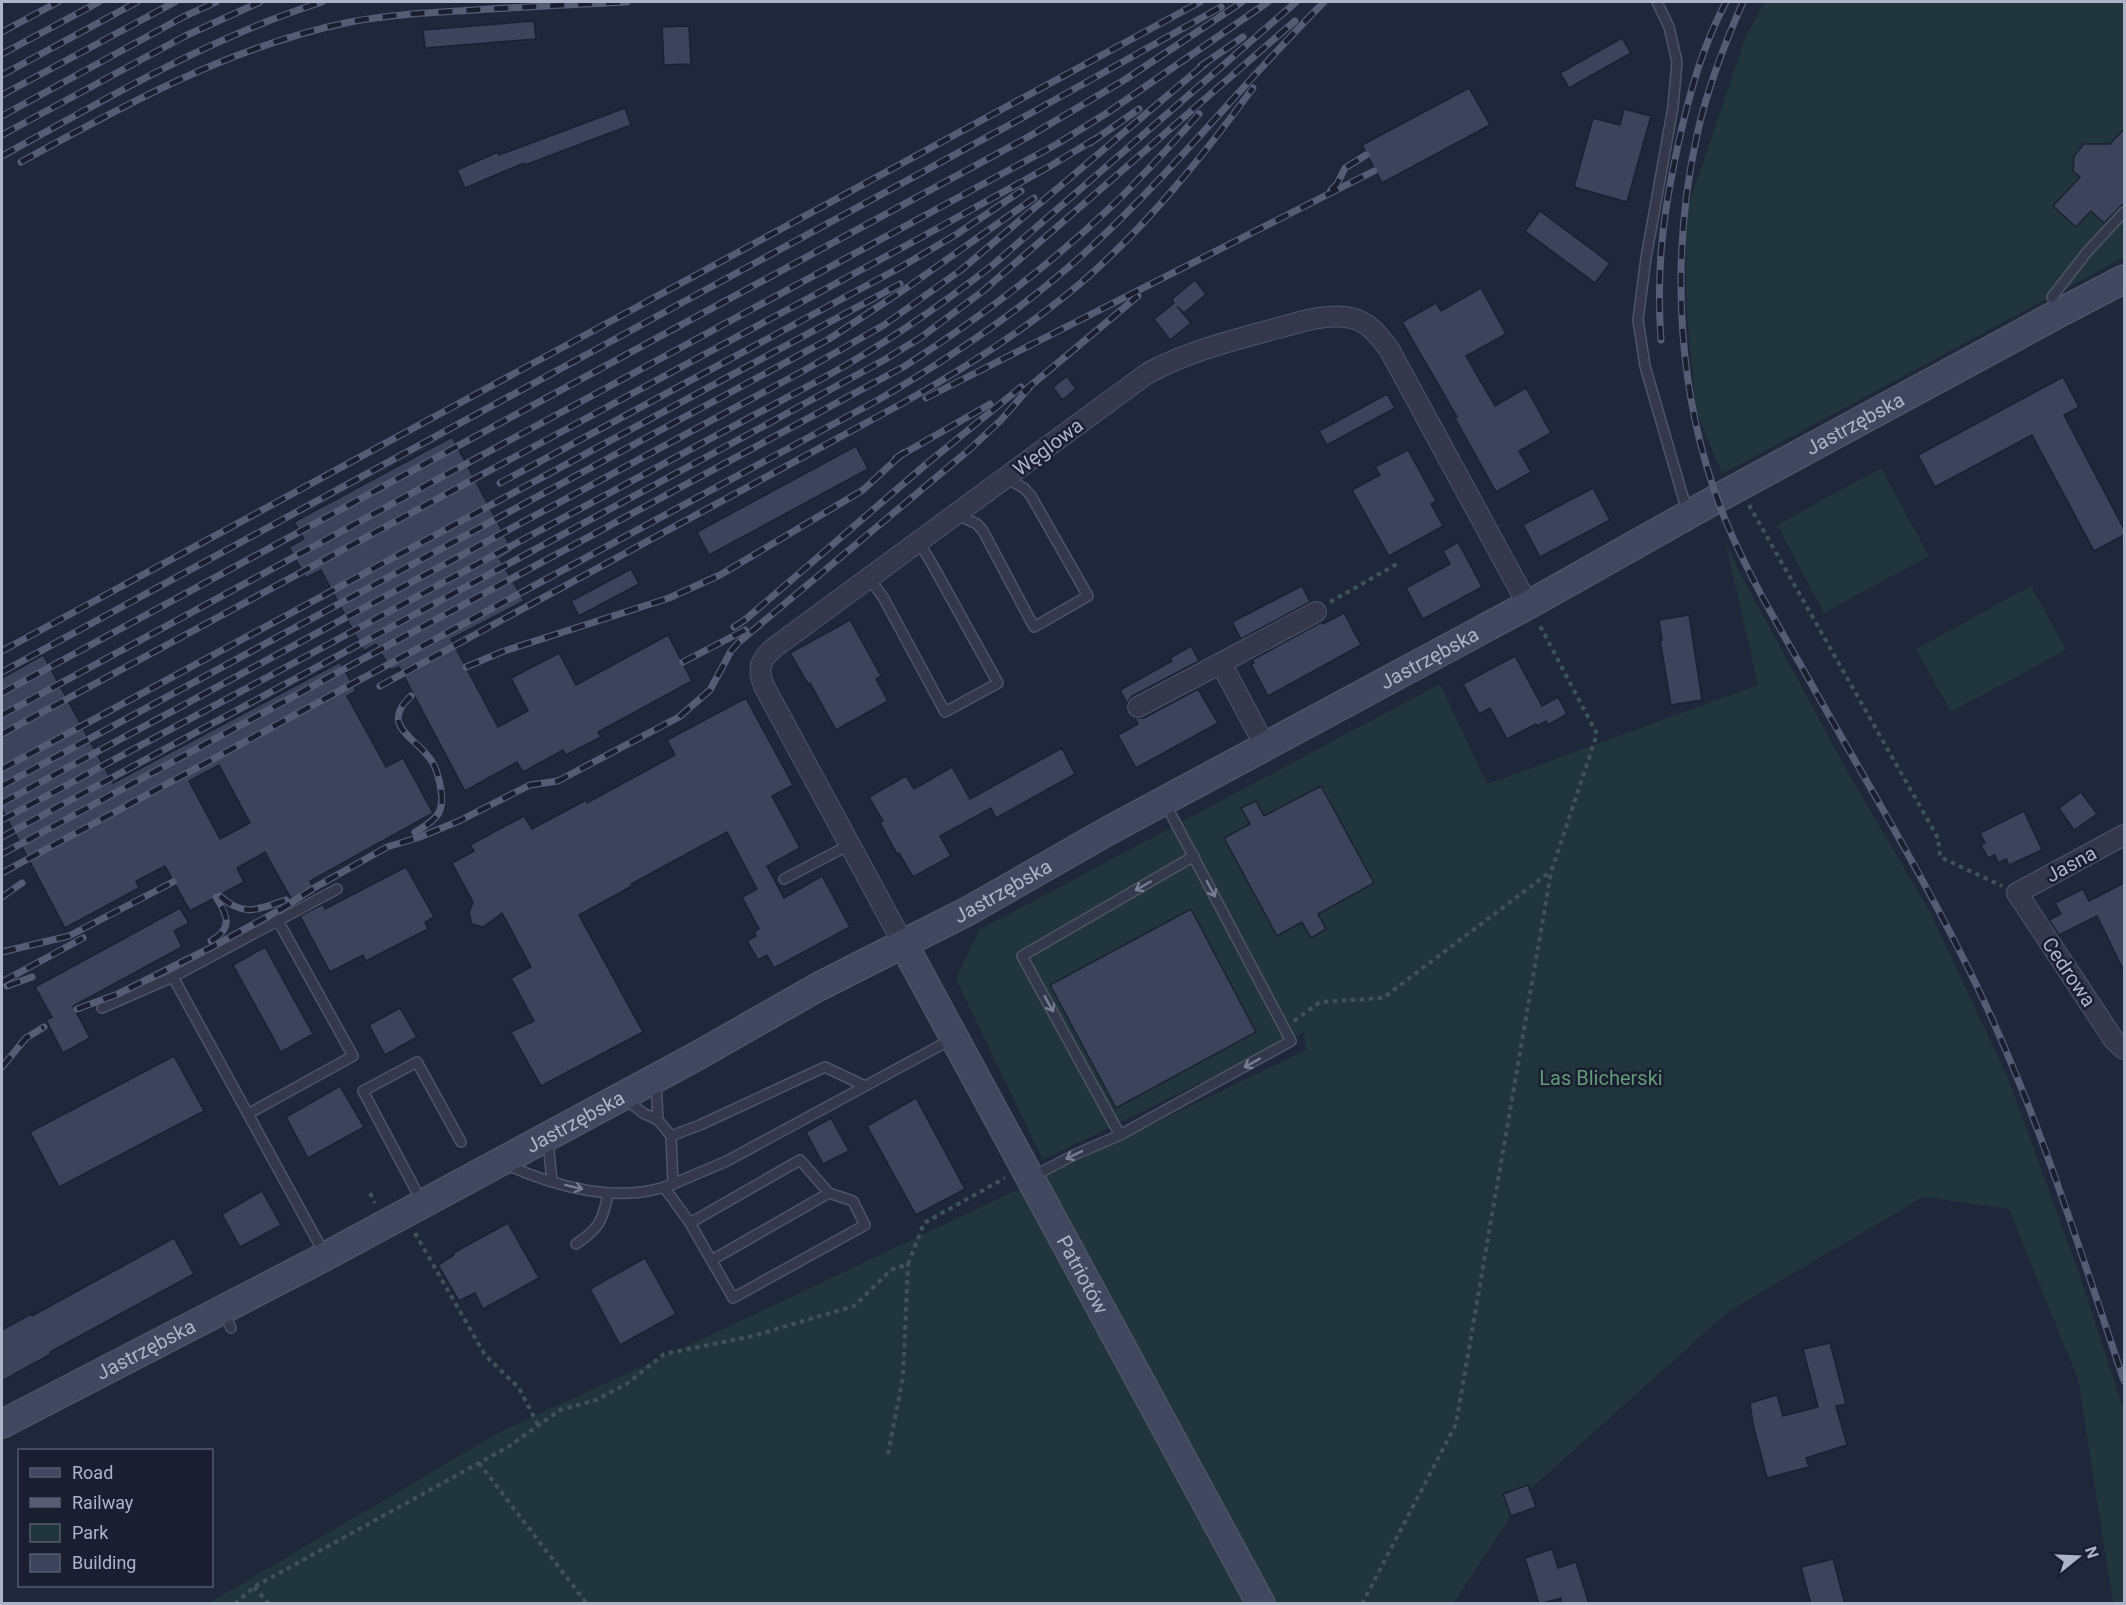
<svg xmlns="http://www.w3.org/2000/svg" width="2126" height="1605" viewBox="0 0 2126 1605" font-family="Roboto,sans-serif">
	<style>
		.green { fill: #21353c }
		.building { fill: #3b445b; stroke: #1b2132; stroke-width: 1.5; fill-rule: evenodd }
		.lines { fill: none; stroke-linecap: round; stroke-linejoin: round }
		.lane-casing { stroke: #4e5466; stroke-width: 12 }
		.street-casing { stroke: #4e5466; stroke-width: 22 }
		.secondary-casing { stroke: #4e5466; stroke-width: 30 }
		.path { stroke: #3f5259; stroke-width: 4; stroke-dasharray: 4.5 4.5; stroke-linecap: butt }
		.lane { stroke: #33394b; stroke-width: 9 }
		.street { stroke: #33394b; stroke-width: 20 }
		.secondary { stroke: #41475f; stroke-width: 27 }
		.rail-casing { stroke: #555c73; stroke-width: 7 }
		.rail { stroke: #191f30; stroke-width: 4.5; stroke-dasharray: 14; stroke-linecap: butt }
		.oneway { stroke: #777d90 }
		.labels { text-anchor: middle; stroke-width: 5; stroke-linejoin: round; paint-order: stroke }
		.street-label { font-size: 20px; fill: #aeb4c8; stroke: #191f30 }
		.park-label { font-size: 20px; fill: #639a78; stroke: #191f30 }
	</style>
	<rect width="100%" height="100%" fill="#1f273b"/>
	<g class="green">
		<path d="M 1765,2 L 2124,2 L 2124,257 L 1722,474 L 1696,410 L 1687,316 L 1686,213 L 1746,36 Z"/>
		<path d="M 1881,468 L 1929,556 L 1824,613 L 1777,525 Z"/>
		<path d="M 1725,540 L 1739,571 L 1852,780 L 1929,910 L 2008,1078 L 2080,1276 L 2124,1411 L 2124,1603 L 2113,1603 L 2078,1379 L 2009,1209 L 1923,1197 L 1729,1311 L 1527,1492 L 1454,1603 L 207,1604 L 500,1432 L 732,1325 L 1023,1187 L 1306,1050 L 1304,1032 L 1043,1160 L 956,979 L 979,930 L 1440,684 L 1487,784 L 1758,685 Z"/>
		<path d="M 2031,586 L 2066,650 L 1951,712 L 1916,649 Z"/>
	</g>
	<g class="building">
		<path d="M 534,21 L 536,39 L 425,48 L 423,30 Z"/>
		<path d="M 689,26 L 691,64 L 664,65 L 662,27 Z"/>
		<path d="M 1622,38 L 1631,53 L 1569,88 L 1560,73 Z"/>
		<path d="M 1469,88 L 1490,125 L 1382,183 L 1362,145 Z"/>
		<path d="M 625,108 L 631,125 L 525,165 L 524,163 L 465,188 L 457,170 L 498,152 L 499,155 Z"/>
		<path d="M 1624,109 L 1651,116 L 1627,202 L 1574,187 L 1593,118 L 1620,125 Z"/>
		<path d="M 2124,129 L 2124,203 L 2104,223 L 2091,211 L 2076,227 L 2053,206 L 2080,177 L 2073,171 L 2074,156 L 2084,144 L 2110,144 Z"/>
		<path d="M 1540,211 L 1610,263 L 1595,283 L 1525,231 Z"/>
		<path d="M 1195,280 L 1206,294 L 1184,313 L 1177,306 L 1191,323 L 1170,340 L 1154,319 L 1174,303 L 1172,299 Z"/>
		<path d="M 1481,288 L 1506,334 L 1466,356 L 1495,406 L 1526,388 L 1551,433 L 1519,451 L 1531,472 L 1496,492 L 1455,418 L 1457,417 L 1402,322 L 1436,303 L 1441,311 Z"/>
		<path d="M 1067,376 L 1076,389 L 1062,400 L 1053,387 Z"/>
		<path d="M 2063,377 L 2079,407 L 2064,415 L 2124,529 L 2124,535 L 2094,551 L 2032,435 L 1935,487 L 1918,455 Z"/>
		<path d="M 1387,394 L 1395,408 L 1327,445 L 1319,431 Z"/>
		<path d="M 452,437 L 513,551 L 500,559 L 524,601 L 451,639 L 498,727 L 528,711 L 511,678 L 559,653 L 576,685 L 668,635 L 692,681 L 598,732 L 601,737 L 566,755 L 563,750 L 523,772 L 517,762 L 465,791 L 399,667 L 391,670 L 376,644 L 364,651 L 321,570 L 306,578 L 289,547 L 304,539 L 294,522 Z"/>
		<path d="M 856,446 L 868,469 L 709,555 L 697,532 Z"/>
		<path d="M 1408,450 L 1436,501 L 1431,504 L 1443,526 L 1389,556 L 1352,490 L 1380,475 L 1375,467 Z"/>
		<path d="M 1593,488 L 1610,520 L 1540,557 L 1523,525 Z"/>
		<path d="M 1458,542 L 1482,587 L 1423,619 L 1406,588 L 1450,564 L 1443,551 Z"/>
		<path d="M 631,569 L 639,584 L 579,616 L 571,601 Z"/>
		<path d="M 1302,586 L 1310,602 L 1241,639 L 1232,622 Z"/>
		<path d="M 1344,613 L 1361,645 L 1268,696 L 1251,664 L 1254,663 L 1252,660 L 1322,622 L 1323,624 Z"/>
		<path d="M 1689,615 L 1702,700 L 1671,705 L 1660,640 L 1662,640 L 1659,620 Z"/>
		<path d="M 850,620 L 881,676 L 876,679 L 888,701 L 836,730 L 810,683 L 808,684 L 790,653 Z"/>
		<path d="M 1191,646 L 1199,661 L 1132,696 L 1127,703 L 1120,690 L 1172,661 L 1170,658 Z"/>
		<path d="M 43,655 L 113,783 L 340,662 L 356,691 L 347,696 L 386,767 L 403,758 L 433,813 L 310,881 L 316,893 L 294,904 L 265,852 L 237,868 L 244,882 L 190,911 L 165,866 L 136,881 L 139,888 L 65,928 L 2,809 L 2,678 ZM 219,765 L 250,823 L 220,839 L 189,781 Z"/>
		<path d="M 1515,656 L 1542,706 L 1558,697 L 1567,714 L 1548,725 L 1546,721 L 1537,726 L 1536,724 L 1507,739 L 1490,708 L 1479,714 L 1463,684 Z"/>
		<path d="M 1198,689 L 1218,723 L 1136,768 L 1118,735 L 1138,724 L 1135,718 L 1144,718 Z"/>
		<path d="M 746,698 L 793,785 L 772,796 L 800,848 L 767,866 L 784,898 L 822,876 L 850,927 L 774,968 L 767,955 L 758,960 L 747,941 L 756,936 L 754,932 L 759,929 L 742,897 L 757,889 L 727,832 L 631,884 L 632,886 L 579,915 L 643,1032 L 541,1086 L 511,1032 L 534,1021 L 511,978 L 531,967 L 502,913 L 483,927 L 472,924 L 469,913 L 473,902 L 452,863 L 474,851 L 470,845 L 524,816 L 532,829 L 586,800 L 587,803 L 675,755 L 667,740 Z"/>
		<path d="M 1062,748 L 1075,774 L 996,818 L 991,808 L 940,836 L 951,856 L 913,877 L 899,853 L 897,854 L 880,823 L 883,821 L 869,797 L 906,776 L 914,789 L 952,767 L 970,799 Z"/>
		<path d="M 1321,786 L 1374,883 L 1318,914 L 1326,929 L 1311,938 L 1302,922 L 1277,936 L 1224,838 L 1250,824 L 1241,808 L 1256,801 L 1264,816 Z"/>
		<path d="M 2081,792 L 2097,814 L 2074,830 L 2059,808 Z"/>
		<path d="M 2024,811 L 2042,850 L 2009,865 L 2006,859 L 1998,863 L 1995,855 L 1988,858 L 1981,845 L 1985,843 L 1980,833 Z"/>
		<path d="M 406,867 L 434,917 L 425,922 L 428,929 L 366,961 L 363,955 L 330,972 L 300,916 L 323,904 L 325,909 Z"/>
		<path d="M 2124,883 L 2124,971 L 2097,916 L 2059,935 L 2049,920 L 2061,914 L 2055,903 L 2083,889 L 2089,901 Z"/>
		<path d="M 180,908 L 189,923 L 174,931 L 182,947 L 73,1006 L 90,1038 L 63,1053 L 46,1020 L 52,1017 L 35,987 Z"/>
		<path d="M 1191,909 L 1256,1032 L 1116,1108 L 1050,985 Z"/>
		<path d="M 265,947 L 313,1034 L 281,1052 L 233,965 Z"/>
		<path d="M 400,1008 L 417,1037 L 385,1055 L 369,1025 Z"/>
		<path d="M 174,1056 L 204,1111 L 59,1187 L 30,1132 Z"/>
		<path d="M 340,1086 L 364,1127 L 308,1158 L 286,1117 Z"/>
		<path d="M 916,1098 L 965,1189 L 916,1215 L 867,1126 Z"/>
		<path d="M 831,1118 L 849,1151 L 823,1164 L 806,1132 Z"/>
		<path d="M 262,1191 L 281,1225 L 240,1247 L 222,1214 Z"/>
		<path d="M 508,1223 L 539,1278 L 483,1309 L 475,1293 L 459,1301 L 438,1265 L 454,1255 L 453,1253 Z"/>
		<path d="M 174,1238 L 194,1274 L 50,1352 L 51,1354 L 2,1381 L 2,1330 L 31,1314 L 32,1316 Z"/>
		<path d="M 645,1258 L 676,1314 L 620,1345 L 590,1289 Z"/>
		<path d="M 1830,1343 L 1846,1404 L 1836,1406 L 1847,1445 L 1806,1458 L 1809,1467 L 1767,1478 L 1753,1424 L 1750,1403 L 1777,1395 L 1783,1416 L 1818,1407 L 1803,1349 Z"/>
		<path d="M 1528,1485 L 1536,1507 L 1511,1516 L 1503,1494 Z"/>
		<path d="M 1552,1549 L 1558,1568 L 1576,1562 L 1589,1604 L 1561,1604 L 1561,1598 L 1539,1604 L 1525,1558 Z"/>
		<path d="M 1833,1559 L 1845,1604 L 1811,1604 L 1801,1567 Z"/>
	</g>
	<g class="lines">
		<defs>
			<g id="lane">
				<path d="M 1657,2 L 1669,27 L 1677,62 L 1673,107 L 1646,258 L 1638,320 L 1645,366 L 1687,511"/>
				<path d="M 2058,310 L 2052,297 L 2087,252 L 2124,212"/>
				<path d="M 955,514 L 977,524 L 983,531 L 1034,627 L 1088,596 L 1031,496 L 1024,488 L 1005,478"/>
				<path d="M 869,578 L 883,597 L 945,712 L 998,683 L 932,564 L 918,541"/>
				<path d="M 784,879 L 849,845"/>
				<path d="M 173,977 L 324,1253"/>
				<path d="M 102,1008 L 173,977 L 337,889"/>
				<path d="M 624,1098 L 643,1113 L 658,1120"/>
				<path d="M 248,1114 L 353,1056 L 277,919"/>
				<path d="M 1120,1135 L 1022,956 L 1194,856"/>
				<path d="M 671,1136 L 700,1125 L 825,1067 L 865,1086"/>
				<path d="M 550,1139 L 549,1152 L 552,1180"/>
				<path d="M 507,1165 C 556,1187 621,1205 673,1184 L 671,1136 L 658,1120 L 656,1081"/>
				<path d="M 1032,1177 L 1074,1155 L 1120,1135 L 1291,1041 L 1165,803"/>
				<path d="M 673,1184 L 727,1161 L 952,1039"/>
				<path d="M 664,1187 L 690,1223 L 733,1298 L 865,1225 L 853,1201 L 829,1193 L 800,1160 L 690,1223"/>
				<path d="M 421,1200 L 363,1091 L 417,1062 L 461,1142"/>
				<path d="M 576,1244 C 599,1229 603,1220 608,1194"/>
				<path d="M 712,1260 L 829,1193"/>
				<path d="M 224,1311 L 231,1328"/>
			</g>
			<g id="street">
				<path d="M 1138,707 L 1221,663"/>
				<path d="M 1265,746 L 1221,663 L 1316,612"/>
				<path d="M 2124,835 L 2017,893 L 2114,1040 L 2124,1049"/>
				<path d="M 904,945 L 765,688 C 757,670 759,660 775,647 L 1148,373 C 1189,351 1234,340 1278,328 C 1301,322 1327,313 1351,318 C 1368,321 1379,336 1389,349 L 1528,605"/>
			</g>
			<g id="secondary">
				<path id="s1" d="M 904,945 L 1261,1604"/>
				<path id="s2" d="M 2,1424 L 326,1256 L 697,1056 L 818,987 L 968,911 L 1108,831 L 1528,605 L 1718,498 L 2059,313 L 2124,279"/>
			</g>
		</defs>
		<use href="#lane" class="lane-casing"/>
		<use href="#street" class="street-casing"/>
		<use href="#secondary" class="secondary-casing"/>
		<g class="path">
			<path d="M 1749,505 L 1938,838 L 1940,857 L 2002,886"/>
			<path d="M 1330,602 L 1397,564"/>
			<path d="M 1294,1021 L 1320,1002 L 1383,998 L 1550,872"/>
			<path d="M 370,1193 L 375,1203"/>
			<path d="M 415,1233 L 485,1355 L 519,1388 L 538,1425"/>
			<path d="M 888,1454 L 903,1377 L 908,1264"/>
			<path d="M 479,1463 L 587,1604"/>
			<path d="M 254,1587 L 269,1604"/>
			<path d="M 235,1604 L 254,1587 L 508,1447 L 560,1410 L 596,1400 L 628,1383 L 664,1354 L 753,1336 L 854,1306 L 891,1270 L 908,1264 L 924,1223 L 1005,1178"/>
			<path d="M 1362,1604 L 1456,1424 L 1551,872 L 1597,734 L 1539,624"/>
		</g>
		<use href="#lane" class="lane"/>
		<use href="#street" class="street"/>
		<use href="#secondary" class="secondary"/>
		<defs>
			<g id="rail">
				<path d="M 1743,2 C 1724,45 1707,89 1697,135 C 1669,262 1677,403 1727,524 C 1748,574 1776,622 1803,669 C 1855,763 1911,854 1959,950 C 2030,1088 2075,1235 2124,1381"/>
				<path d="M 2,32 L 58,2"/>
				<path d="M 2,54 L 99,2"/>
				<path d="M 1201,66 L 1243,37"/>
				<path d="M 2,75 L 137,2"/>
				<path d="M 2,95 L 175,2"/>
				<path d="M 2,116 L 183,17 L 216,2"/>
				<path d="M 2,135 L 185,36 L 260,2"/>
				<path d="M 1090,143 L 1139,109"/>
				<path d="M 2,156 C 106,99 208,38 322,2"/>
				<path d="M 21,162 C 126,104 232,46 350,22 C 386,15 423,13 459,11 C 515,7 571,5 627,2"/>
				<path d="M 1331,190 L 1337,184 L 1345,168 L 1366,155"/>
				<path d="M 1661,340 C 1656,269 1663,214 1678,145 C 1689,95 1702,47 1726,2"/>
				<path d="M 1023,392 L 1138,296"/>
				<path d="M 926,398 L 1374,171"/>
				<path d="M 896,458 L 990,404"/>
				<path d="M 500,483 L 901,267 L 957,234 L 1021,191"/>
				<path d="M 734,627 L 746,619 L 924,466 L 1021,387"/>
				<path d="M 2,651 L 1200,2"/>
				<path d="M 683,662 L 745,630"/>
				<path d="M 466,667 L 504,651 L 669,598 L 720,575 L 863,490 L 903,453"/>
				<path d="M 2,672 L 1033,112 L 1221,7"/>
				<path d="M 380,686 L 901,404 C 962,370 1029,327 1082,282 C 1147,226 1202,157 1253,88"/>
				<path d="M 2,693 L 1028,137 L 1126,79 L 1242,2"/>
				<path d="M 411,696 C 381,724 411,735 427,755 C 434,762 437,771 439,780 C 446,809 441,818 415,832"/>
				<path d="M 2,715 L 1057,144 L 1107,113 L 1268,2"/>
				<path d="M 2,734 L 920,238 L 1052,165 L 1095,139"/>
				<path d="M 2,769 L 900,284"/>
				<path d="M 2,786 L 829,339 L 905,289 L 1034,198"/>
				<path d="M 2,803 L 803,371 L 884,325 L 961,270 L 1206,63"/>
				<path d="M 2,820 L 825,377 C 885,344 940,306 994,264 L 1296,2"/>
				<path d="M 2,837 L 773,421 L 884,360 L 920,338 L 983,291 L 1295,21"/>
				<path d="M 2,854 L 905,366 C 980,318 1050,265 1114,204 C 1144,175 1171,145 1199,114"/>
				<path d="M 2,873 L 878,400 C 953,356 1025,308 1089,249 C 1173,172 1244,82 1324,2"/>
				<path d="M 220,896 C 244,918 259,909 286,900"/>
				<path d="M 2,897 L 22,883"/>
				<path d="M 211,941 C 233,928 228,916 216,897"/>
				<path d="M 2,952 L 69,936 L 173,882"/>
				<path d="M 2,982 L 83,938"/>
				<path d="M 7,986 L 32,977"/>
				<path d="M 77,1009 L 118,994 L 212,947 L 283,908 L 314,888 L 387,847 L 420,837 L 459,821 L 530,785 L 558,781 L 679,717 L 710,690 L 731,651 L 739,642 L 969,450 L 1001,420 L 1029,388"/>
				<path d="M 2,1067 L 26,1038 L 44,1027"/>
			</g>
		</defs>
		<use href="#rail" class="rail-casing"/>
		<use href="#rail" class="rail"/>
	</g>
	<defs><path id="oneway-shaft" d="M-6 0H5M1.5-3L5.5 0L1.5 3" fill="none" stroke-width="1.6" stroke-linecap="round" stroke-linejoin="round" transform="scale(1.5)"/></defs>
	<g class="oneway">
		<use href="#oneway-shaft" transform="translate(1143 886) rotate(150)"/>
		<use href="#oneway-shaft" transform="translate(1211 889) rotate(62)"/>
		<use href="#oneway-shaft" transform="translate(1049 1004) rotate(61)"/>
		<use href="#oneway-shaft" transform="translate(1252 1063) rotate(151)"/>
		<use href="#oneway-shaft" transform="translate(1074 1155) rotate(154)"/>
		<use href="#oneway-shaft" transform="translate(574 1187) rotate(14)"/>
	</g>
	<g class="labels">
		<g class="street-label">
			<text dy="7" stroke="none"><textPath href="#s2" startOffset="2106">Jastrzębska</textPath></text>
			<text transform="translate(1048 447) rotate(-37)" y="7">Węglowa</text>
			<text dy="7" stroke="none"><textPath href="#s2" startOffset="1620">Jastrzębska</textPath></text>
			<text transform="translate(2071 864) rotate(-28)" y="7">Jasna</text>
			<text dy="7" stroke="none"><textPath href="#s2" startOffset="1134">Jastrzębska</textPath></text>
			<text transform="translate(2069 972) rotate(56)" y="7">Cedrowa</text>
			<text dy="7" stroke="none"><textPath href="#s2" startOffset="648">Jastrzębska</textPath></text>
			<text dy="7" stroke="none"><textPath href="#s1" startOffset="375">Patriotów</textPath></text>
			<text dy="7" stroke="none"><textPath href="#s2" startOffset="162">Jastrzębska</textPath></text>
		</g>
		<g class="park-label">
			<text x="1601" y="1085">Las Blicherski</text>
		</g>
	</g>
	<rect width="2126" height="1605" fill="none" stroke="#aeb4c8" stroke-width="6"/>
	<rect x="18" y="1449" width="195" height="138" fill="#191f30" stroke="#555b6d" stroke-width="1.5"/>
	<rect x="30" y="1468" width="30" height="9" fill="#41475f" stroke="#555b6d" stroke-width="1.5"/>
	<text x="72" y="1479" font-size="18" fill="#aeb4c8">Road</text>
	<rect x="30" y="1498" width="30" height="9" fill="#555c73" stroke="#555b6d" stroke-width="1.5"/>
	<text x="72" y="1509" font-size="18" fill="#aeb4c8">Railway</text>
	<rect x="30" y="1524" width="30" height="18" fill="#21353c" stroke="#555b6d" stroke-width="1.5"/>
	<text x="72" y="1539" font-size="18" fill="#aeb4c8">Park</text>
	<rect x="30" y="1554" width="30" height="18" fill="#3b445b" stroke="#555b6d" stroke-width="1.5"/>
	<text x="72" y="1569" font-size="18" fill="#aeb4c8">Building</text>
	<g transform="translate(2078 1557) rotate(72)" stroke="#191f30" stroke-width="4.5" paint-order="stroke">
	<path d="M0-4.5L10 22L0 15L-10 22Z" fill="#aeb4c8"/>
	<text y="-9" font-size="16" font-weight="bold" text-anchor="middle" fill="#aeb4c8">N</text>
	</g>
</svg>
